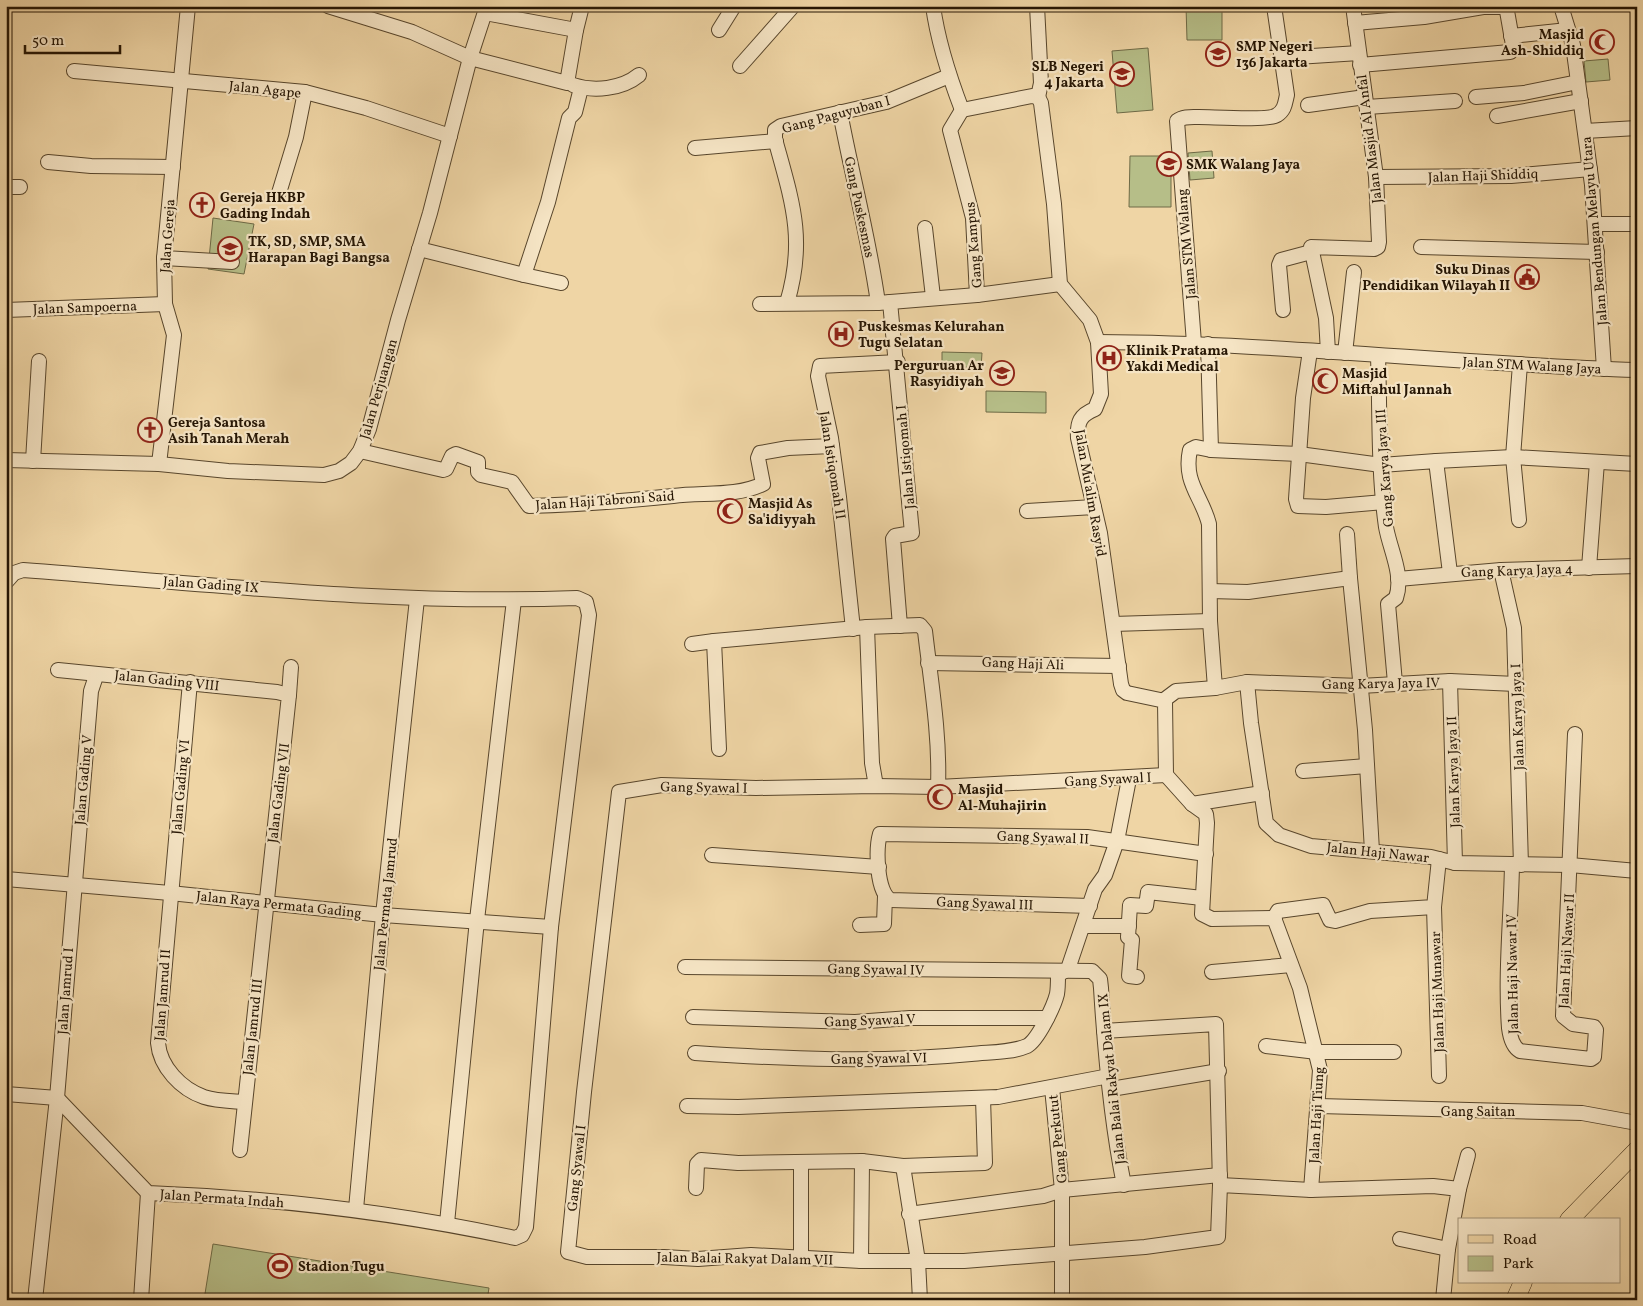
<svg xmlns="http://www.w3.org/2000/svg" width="1643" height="1306" viewBox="0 0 1643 1306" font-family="Vollkorn,serif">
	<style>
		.green { fill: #b6be88; stroke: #6e6a46 }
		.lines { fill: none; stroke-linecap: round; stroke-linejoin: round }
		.minor-casing { stroke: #58462c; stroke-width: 16 }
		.major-casing { stroke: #261604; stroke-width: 19 }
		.minor { stroke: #f5e4c4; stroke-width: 14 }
		.major { stroke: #efd5a5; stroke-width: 18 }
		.labels { text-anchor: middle; stroke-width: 4.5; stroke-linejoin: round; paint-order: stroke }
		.poi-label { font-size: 14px; font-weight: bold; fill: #261604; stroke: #f5e4c4; text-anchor: start }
		.street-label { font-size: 14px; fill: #261604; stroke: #f5e4c4 }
	</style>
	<rect width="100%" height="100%" fill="#efd5a5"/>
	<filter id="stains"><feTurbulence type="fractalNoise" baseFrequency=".004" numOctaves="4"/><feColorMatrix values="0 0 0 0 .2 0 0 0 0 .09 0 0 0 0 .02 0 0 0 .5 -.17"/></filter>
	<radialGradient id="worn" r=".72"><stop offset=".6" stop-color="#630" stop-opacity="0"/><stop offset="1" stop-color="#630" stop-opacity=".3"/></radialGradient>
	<g class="green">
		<path d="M 1186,6 L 1222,6 L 1222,40 L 1187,40 Z"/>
		<rect x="1302" y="6" width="35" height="4"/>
		<path d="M 1148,48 L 1153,110 L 1117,113 L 1112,51 Z"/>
		<path d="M 1608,59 L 1610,80 L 1586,82 L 1584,61 Z"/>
		<path d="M 1212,151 L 1214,178 L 1190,180 L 1188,153 Z"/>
		<path d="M 1130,156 L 1171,156 L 1171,207 L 1129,207 Z"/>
		<path d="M 213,218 L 254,224 L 244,274 L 208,269 Z"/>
		<path d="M 942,352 L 982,353 L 981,368 L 942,366 Z"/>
		<path d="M 986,391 L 1046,392 L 1046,413 L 986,412 Z"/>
		<path d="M 213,1244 L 489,1288 L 487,1300 L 204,1300 Z"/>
	</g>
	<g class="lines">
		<defs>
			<g id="minor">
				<path d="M 328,6 L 412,32 L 470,58 L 567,83 L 576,30"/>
				<path d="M 933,6 C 938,43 949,76 962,110"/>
				<path d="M 1037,6 L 1041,83 L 1038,97"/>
				<path d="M 1561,6 L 1573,45 L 1592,185 L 1604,369"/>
				<path d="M 485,13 L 576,30 L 582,6"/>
				<path d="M 1355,23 L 1424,17 L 1483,7 L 1504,7 L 1507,11 L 1513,45 L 1510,52 L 1360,65"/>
				<path d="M 719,30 L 734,6"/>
				<path d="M 1511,36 L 1568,30"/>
				<path d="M 1281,58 L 1359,53"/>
				<path d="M 740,66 L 793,6"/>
				<path d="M 74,71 L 305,92 L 366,108 L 450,136"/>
				<path d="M 573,85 C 594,92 622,89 639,75"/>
				<path d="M 1476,97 L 1524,93 L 1578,82"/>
				<path d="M 1308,105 L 1365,97"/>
				<path d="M 1367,107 L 1455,101"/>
				<path d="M 962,110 L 1032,96 L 1038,97 L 1041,103 L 1054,204 L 1060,284 L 1090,320 L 1098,342 L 1101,394 L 1095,409 C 1080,415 1077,422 1078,438 L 1100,533 L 1121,684 L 1123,690 L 1127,693 L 1165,701 L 1166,775 L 1192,804 L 1206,814 L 1207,823 L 1202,914 L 1212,919 L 1274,918 L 1300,988 L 1320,1070 L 1311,1190"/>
				<path d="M 962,110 L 950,130 L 973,218 L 977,295"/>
				<path d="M 840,112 C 852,176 869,238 878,303"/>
				<path d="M 1497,116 L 1581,101"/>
				<path d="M 1585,131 L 1637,128"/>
				<path d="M 695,148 L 776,141"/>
				<path d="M 48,162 L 91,166 L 173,167"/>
				<path d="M 1376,177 L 1511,176 L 1590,169"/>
				<path d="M 6,187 L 20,187"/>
				<path d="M 279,193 L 296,137 L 305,92"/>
				<path d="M 1595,224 L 1637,224"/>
				<path d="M 925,228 L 933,297"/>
				<path d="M 1421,247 L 1597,252"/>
				<path d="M 419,249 L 524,275 L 548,202 L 569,118 L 575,112 L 581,88"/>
				<path d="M 164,258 L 232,262"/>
				<path d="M 524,275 L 561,283"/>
				<path d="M 890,302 L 912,533 L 895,536 L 893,539 L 900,626"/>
				<path d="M 787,303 C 806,239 792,201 775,139 L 775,130 L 781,126 L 886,102 L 949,76"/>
				<path d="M 760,304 L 878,303 L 977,295 L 1060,284"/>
				<path d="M 6,310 L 165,304"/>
				<path d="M 1283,310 L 1279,265 L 1281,260 L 1311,252"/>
				<path d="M 1098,342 C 1278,343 1457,364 1637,370"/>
				<path d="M 1194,343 L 1177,121 C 1183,116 1192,117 1199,117 C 1214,117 1268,121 1277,115 C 1285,110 1285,103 1287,95 L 1274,6"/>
				<path d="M 1208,344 L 1211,450"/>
				<path d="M 1310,351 L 1303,398 L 1296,499 L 1298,506 L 1326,507 L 1384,502"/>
				<path d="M 1328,352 L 1326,318 L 1311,247 L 1374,249 L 1378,247 L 1379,242 L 1376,177 L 1353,6"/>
				<path d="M 1345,353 L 1354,272"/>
				<path d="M 1378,356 C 1380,413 1378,471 1386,527 C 1390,550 1404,575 1396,598 L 1388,604 L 1395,683"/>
				<path d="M 360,451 L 443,470 L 446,469 L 452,456 L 456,454 L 478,462 L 478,472 L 481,475 L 512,482 L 529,506 C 577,505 625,501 673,496 C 704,492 735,497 763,484 L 758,458 L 760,453 L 788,448 L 832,446"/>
				<path d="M 6,460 L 159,464 L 228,471 L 324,475 L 339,471 L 351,463 L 360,451 L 369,429 L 398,320 L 430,213 L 470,58 L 487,6"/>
				<path d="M 33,461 L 39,361"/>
				<path d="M 1436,461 L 1513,457 L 1637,464"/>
				<path d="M 159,464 L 174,335 L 165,304 L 164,258 L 188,6"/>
				<path d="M 1027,511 L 1094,507"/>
				<path d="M 1519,520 L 1513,457 L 1520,364"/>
				<path d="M 1347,534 L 1350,578"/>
				<path d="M 1589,568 L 1597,462"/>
				<path d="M 1501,570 L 1514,628 L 1521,865"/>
				<path d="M 1450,573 L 1436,461 L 1381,465 L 1299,454 L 1211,450 L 1196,447 L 1190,450 C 1183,483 1202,496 1209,524 L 1210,621 L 1215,688 L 1247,682 L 1360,686 L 1450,681 L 1516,684"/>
				<path d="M 1398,579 L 1501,570 L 1637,566"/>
				<path d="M 6,582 L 14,573 L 23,570 C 207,584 392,605 577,598 L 586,602 L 589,615 L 551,927 L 526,1227 L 522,1235 L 515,1238 C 394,1212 272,1198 148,1193 L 57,1098 L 6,1094"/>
				<path d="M 1210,591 L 1248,592 L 1350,578 L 1365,730 L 1372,851"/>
				<path d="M 1113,624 L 1210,621"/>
				<path d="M 867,627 L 872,763 L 876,786"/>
				<path d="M 853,629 L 839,497 L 831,438 L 818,376 L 820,366 L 898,362"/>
				<path d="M 692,644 L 714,641"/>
				<path d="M 928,663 L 1119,666"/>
				<path d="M 58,670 L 277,692 L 289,695 L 240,1150"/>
				<path d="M 1450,681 L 1455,863"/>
				<path d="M 190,682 L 158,1043 C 160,1067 181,1089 204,1097 C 216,1101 231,1101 244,1102"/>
				<path d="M 1247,682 L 1251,723 L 1266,823 L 1279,835 L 1311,846 L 1431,857 L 1455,863 L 1570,865 L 1637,871"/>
				<path d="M 289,695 L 291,667"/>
				<path d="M 1164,700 L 1176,691 L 1215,688"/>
				<path d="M 719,749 L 714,641 L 867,627 L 920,625 L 925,631 C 931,683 940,735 938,787"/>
				<path d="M 1303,771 L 1367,766"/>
				<path d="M 1166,775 L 938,787 L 876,786 L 756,788 L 662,785 L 619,792 L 584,1092 L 568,1252 L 587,1257 L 664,1257 L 698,1259 L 751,1255 L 861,1261 L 964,1261 L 1145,1247 L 1218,1237 L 1220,1185 L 1311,1190 L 1433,1186 L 1459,1189 L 1448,1249 L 1443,1300"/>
				<path d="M 1192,804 L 1262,793"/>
				<path d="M 712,855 L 879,867"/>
				<path d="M 1512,865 C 1511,919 1505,974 1509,1028 C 1510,1036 1513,1047 1520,1051 L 1591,1059 L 1594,1057 L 1596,1030 L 1594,1027 L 1573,1024 L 1563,1016 L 1575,734"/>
				<path d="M 6,879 L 170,893 L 383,915 L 551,927"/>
				<path d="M 1090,906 L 891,900 C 876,893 876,848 880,834 L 1087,837 L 1206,854"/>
				<path d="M 1434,907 L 1439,1076"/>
				<path d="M 1274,918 L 1278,911 L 1323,905 L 1330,920 L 1335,921 L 1370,911 L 1434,907 L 1439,859"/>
				<path d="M 860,925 L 884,924 L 885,896"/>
				<path d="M 1084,926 L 1129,926"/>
				<path d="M 685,967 L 1092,971 L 1100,979 L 1101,988 C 1105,1053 1111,1121 1124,1185"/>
				<path d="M 1212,972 L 1291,965"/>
				<path d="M 1137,977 L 1129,976 L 1132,940 L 1128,937 L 1130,905 L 1146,906 L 1148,892 L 1202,898"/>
				<path d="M 693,1017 L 855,1022 L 910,1018 L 1047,1018"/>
				<path d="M 1104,1031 L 1216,1024 L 1220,1184"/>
				<path d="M 1266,1046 L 1317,1052 L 1394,1052"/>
				<path d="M 695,1053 C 787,1059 879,1063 971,1054 C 988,1052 1011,1053 1027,1046 C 1038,1040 1054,1006 1057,994 C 1058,988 1058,981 1058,975 L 1068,969 L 1095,889 L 1105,875 L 1117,841 L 1129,779"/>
				<path d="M 1052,1088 L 1062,1190 L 1062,1300"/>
				<path d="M 1111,1089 L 1219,1071"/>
				<path d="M 687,1106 L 738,1107 L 998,1097 L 1109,1076"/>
				<path d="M 1319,1106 L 1582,1113 L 1637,1123"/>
				<path d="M 903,1166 L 918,1261 L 920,1300"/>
				<path d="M 696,1188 L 697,1164 L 701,1160 L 738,1163 L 862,1161 L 903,1166 L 985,1163 L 983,1098"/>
				<path d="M 1459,1189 L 1468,1155"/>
				<path d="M 356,1209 L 383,915 L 417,599"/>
				<path d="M 909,1214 L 1043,1196 L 1062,1190 L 1220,1175"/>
				<path d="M 447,1223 L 477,920 L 514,600"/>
				<path d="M 1400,1239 L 1448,1249"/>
				<path d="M 801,1257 L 801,1163"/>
				<path d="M 861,1261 L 862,1161"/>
				<path d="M 35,1300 L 57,1098 L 91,691 L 96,676"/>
				<path d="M 141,1300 L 148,1193"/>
			</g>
			<g id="major">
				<path d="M 1569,1220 L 1637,1150"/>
				<path d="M 1515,1300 L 1523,1282"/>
			</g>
		</defs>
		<use href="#minor" class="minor-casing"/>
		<use href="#major" class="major-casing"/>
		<use href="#minor" class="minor"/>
		<use href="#major" class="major"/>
	</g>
	<defs>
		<symbol id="mosque-ring" viewBox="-11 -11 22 22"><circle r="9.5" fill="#f5e4c4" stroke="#8f2418" stroke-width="1.5"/><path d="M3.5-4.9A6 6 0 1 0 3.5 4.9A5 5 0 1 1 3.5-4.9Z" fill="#8f2418"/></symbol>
		<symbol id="school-ring" viewBox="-11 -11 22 22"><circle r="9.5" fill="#f5e4c4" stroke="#8f2418" stroke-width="1.5"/><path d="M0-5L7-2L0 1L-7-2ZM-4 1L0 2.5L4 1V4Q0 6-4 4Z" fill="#8f2418"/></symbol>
		<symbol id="church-ring" viewBox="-11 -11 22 22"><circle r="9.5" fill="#f5e4c4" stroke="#8f2418" stroke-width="1.5"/><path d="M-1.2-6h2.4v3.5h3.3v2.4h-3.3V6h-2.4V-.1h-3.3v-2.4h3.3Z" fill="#8f2418"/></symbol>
		<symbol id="civic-ring" viewBox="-11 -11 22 22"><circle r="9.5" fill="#f5e4c4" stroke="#8f2418" stroke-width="1.5"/><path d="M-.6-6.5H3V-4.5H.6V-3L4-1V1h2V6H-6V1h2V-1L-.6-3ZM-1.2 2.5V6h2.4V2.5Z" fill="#8f2418"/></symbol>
		<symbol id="hospital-ring" viewBox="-11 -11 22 22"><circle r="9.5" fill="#f5e4c4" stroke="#8f2418" stroke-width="1.5"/><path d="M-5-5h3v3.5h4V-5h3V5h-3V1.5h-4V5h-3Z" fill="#8f2418"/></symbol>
		<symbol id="stadium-ring" viewBox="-11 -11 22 22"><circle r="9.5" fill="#f5e4c4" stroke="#8f2418" stroke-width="1.5"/><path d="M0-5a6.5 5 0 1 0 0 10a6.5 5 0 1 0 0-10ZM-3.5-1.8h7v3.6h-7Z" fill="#8f2418"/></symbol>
	</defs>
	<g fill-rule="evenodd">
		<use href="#mosque-ring" x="1588" y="28" width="28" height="28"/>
		<use href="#school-ring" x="1204" y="40" width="28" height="28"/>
		<use href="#school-ring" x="1108" y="60" width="28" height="28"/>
		<use href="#school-ring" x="1155" y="150" width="28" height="28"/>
		<use href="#church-ring" x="188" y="191" width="28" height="28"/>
		<use href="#school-ring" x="216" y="235" width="28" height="28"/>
		<use href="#civic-ring" x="1513" y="263" width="28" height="28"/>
		<use href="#hospital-ring" x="827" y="320" width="28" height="28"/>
		<use href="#hospital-ring" x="1095" y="344" width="28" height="28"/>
		<use href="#school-ring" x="988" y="359" width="28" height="28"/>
		<use href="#mosque-ring" x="1311" y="367" width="28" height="28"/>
		<use href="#church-ring" x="136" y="416" width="28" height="28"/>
		<use href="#mosque-ring" x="716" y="497" width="28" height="28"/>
		<use href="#mosque-ring" x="926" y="783" width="28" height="28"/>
		<use href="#stadium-ring" x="266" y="1252" width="28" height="28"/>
	</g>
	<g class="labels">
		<g class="poi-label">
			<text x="1584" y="39" text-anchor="end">Masjid<tspan x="1584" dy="16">Ash-Shiddiq</tspan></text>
			<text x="1236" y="51">SMP Negeri<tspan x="1236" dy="16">136 Jakarta</tspan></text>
			<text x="1104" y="71" text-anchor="end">SLB Negeri<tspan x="1104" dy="16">4 Jakarta</tspan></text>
			<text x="1186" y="169">SMK Walang Jaya</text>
			<text x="220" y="202">Gereja HKBP<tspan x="220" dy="16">Gading Indah</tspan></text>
			<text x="248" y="246">TK, SD, SMP, SMA<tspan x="248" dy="16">Harapan Bagi Bangsa</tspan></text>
			<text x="1510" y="274" text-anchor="end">Suku Dinas<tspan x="1510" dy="16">Pendidikan Wilayah II</tspan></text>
			<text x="858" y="331">Puskesmas Kelurahan<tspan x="858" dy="16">Tugu Selatan</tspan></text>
			<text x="1126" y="355">Klinik Pratama<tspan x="1126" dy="16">Yakdi Medical</tspan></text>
			<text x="984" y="370" text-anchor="end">Perguruan Ar<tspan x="984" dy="16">Rasyidiyah</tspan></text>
			<text x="1342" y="378">Masjid<tspan x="1342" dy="16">Miftahul Jannah</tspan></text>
			<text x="168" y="427">Gereja Santosa<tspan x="168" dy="16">Asih Tanah Merah</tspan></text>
			<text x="748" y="508">Masjid As<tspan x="748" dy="16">Sa'idiyyah</tspan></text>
			<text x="958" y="794">Masjid<tspan x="958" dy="16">Al-Muhajirin</tspan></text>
			<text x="298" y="1271">Stadion Tugu</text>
		</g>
		<g class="street-label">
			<text transform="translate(265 89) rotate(6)" y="5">Jalan Agape</text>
			<text transform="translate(836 114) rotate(-15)" y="5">Gang Paguyuban I</text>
			<text transform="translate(1369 139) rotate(-97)" y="5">Jalan Masjid Al Anfal</text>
			<text transform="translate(1483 175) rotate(-2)" y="5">Jalan Haji Shiddiq</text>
			<text transform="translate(860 207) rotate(78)" y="5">Gang Puskesmas</text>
			<text transform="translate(1594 231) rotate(-95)" y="5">Jalan Bendungan Melayu Utara</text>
			<text transform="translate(167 236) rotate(-86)" y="5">Jalan Gereja</text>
			<text transform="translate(1186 244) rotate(-95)" y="5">Jalan STM Walang</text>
			<text transform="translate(973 245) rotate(-95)" y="5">Gang Kampus</text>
			<text transform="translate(85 307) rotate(-2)" y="5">Jalan Sampoerna</text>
			<text transform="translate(1532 365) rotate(3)" y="5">Jalan STM Walang Jaya</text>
			<text transform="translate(378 389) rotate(-74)" y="5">Jalan Perjuangan</text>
			<text transform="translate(905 457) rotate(-95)" y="5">Jalan Istiqomah I</text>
			<text transform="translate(833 465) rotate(81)" y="5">Jalan Istiqomah II</text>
			<text transform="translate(1384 468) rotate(-94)" y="5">Gang Karya Jaya III</text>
			<text transform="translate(1091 493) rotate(80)" y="5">Jalan Mu'alim Rasyid</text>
			<text transform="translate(605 500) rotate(-4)" y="5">Jalan Haji Tabroni Said</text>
			<text transform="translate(1517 570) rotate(-2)" y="5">Gang Karya Jaya 4</text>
			<text transform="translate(211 584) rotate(4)" y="5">Jalan Gading IX</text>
			<text transform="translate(1023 663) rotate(2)" y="5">Gang Haji Ali</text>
			<text transform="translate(167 680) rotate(6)" y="5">Jalan Gading VIII</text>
			<text transform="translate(1381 683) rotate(-1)" y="5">Gang Karya Jaya IV</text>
			<text transform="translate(1517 717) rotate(-92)" y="5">Jalan Karya Jaya I</text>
			<text transform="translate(1453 772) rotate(-92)" y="5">Jalan Karya Jaya II</text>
			<text transform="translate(1108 779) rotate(-3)" y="5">Gang Syawal I</text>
			<text transform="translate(83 780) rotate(-85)" y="5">Jalan Gading V</text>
			<text transform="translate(180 787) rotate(-85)" y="5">Jalan Gading VI</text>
			<text transform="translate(704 787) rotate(1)" y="5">Gang Syawal I</text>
			<text transform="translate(278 793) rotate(-83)" y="5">Jalan Gading VII</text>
			<text transform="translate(1043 837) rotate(2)" y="5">Gang Syawal II</text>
			<text transform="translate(1378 852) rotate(6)" y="5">Jalan Haji Nawar</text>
			<text transform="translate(985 903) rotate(2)" y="5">Gang Syawal III</text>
			<text transform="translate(279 904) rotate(6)" y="5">Jalan Raya Permata Gading</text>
			<text transform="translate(385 904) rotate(-84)" y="5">Jalan Permata Jamrud</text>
			<text transform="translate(1566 951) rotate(-87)" y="5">Jalan Haji Nawar II</text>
			<text transform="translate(876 969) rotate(1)" y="5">Gang Syawal IV</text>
			<text transform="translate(1512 974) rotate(-91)" y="5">Jalan Haji Nawar IV</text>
			<text transform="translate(65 991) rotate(-86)" y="5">Jalan Jamrud I</text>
			<text transform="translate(1437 992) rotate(-92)" y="5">Jalan Haji Munawar</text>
			<text transform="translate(162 995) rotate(-86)" y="5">Jalan Jamrud II</text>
			<text transform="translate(870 1020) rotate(-2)" y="5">Gang Syawal V</text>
			<text transform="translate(252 1027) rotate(-84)" y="5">Jalan Jamrud III</text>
			<text transform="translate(879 1058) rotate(-1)" y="5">Gang Syawal VI</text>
			<text transform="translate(1111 1079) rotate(-96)" y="5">Jalan Balai Rakyat Dalam IX</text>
			<text x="1478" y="1116">Gang Saitan</text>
			<text transform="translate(1316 1115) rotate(-87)" y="5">Jalan Haji Tiung</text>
			<text transform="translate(1057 1139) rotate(-96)" y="5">Gang Perkutut</text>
			<text transform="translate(576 1168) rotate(-84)" y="5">Gang Syawal I</text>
			<text transform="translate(222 1198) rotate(4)" y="5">Jalan Permata Indah</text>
			<text transform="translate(745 1258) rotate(1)" y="5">Jalan Balai Rakyat Dalam VII</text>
		</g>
	</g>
	<rect width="1643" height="1306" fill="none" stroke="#efd5a5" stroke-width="25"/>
	<rect x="8" y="8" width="1628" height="1291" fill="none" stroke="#261604" stroke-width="2.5"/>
	<rect x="12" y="12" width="1618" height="1281" fill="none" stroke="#261604"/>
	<rect x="1458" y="1218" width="162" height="65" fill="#f5e4c4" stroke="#a29277"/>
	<rect x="1468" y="1235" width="25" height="8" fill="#efd5a5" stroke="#a29277"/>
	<text x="1503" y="1244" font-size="15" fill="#261604">Road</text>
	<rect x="1468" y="1256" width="25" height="15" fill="#b6be88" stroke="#a29277"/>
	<text x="1503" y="1268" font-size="15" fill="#261604">Park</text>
	<path d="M25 45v8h95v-8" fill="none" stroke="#261604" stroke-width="2.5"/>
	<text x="32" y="45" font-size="15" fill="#261604" stroke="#f5e4c4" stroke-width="4" paint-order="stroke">50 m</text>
	<rect width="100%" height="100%" filter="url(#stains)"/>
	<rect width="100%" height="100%" fill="url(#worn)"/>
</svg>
